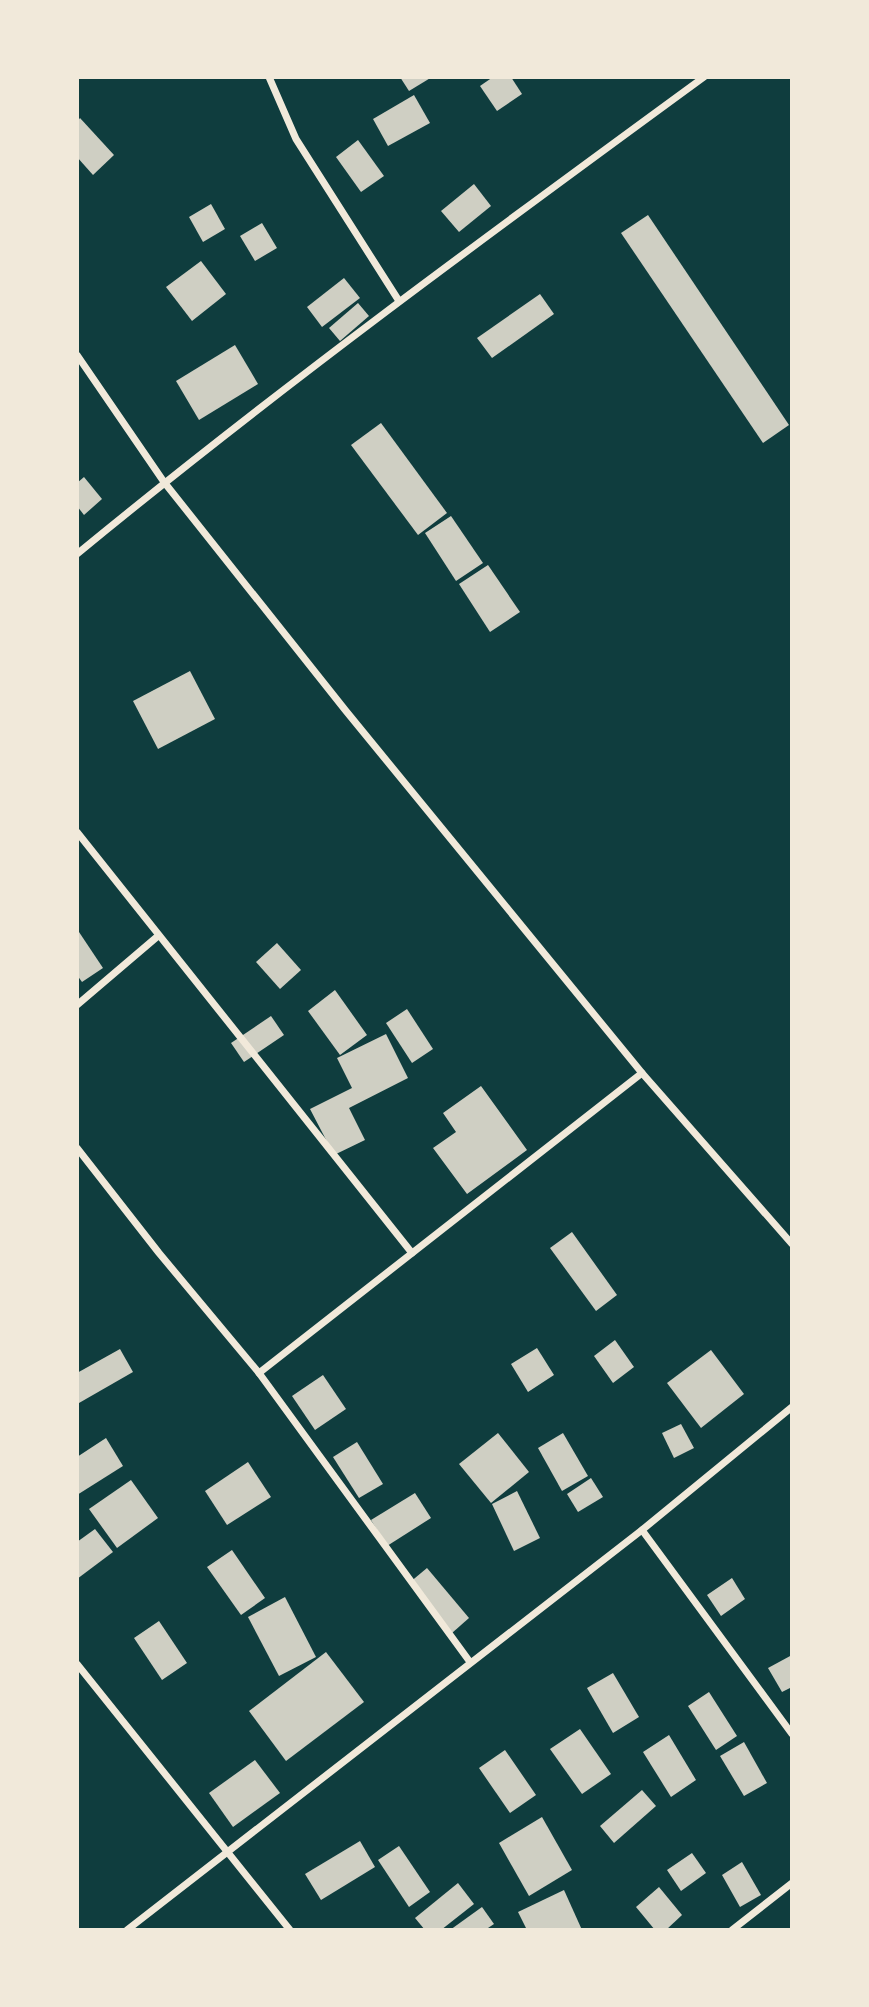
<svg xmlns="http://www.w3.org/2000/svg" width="869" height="2007" viewBox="0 0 869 2007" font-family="'Noto Sans',sans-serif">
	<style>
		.building { fill: #cfcfc3 }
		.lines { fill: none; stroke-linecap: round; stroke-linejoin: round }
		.minor { stroke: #f1e9da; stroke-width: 7 }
	</style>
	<rect width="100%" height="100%" fill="#0f3d3e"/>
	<g class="building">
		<path d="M 400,77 L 432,77 L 409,91 Z"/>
		<path d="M 493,77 L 511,77 L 522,94 L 497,111 L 480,86 Z"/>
		<path d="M 414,95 L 430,123 L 388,146 L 373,119 Z"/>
		<path d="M 80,118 L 114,155 L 93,175 L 77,157 L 77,122 Z"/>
		<path d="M 358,140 L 384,176 L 361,192 L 336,157 Z"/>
		<path d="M 474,184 L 491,206 L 459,232 L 441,211 Z"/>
		<path d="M 211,204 L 225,229 L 203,242 L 189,217 Z"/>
		<path d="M 648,215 L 789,425 L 763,443 L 621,233 Z"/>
		<path d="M 262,223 L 277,248 L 255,261 L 240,236 Z"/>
		<path d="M 201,261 L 226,294 L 192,321 L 166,287 Z"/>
		<path d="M 344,278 L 360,298 L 322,327 L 307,307 Z"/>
		<path d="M 540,294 L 554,314 L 492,358 L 477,338 Z"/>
		<path d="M 358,303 L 369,316 L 340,341 L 329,328 Z"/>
		<path d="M 235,345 L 258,384 L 199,420 L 176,381 Z"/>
		<path d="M 381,423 L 447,513 L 418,535 L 351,445 Z"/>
		<path d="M 84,477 L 102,499 L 84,515 L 77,506 L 77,483 Z"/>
		<path d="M 451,516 L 483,563 L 456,581 L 425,533 Z"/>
		<path d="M 488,565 L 520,612 L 490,632 L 459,584 Z"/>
		<path d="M 190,671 L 215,719 L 158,749 L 133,701 Z"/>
		<path d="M 77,929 L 103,968 L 82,982 L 77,975 Z"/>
		<path d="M 277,943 L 301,970 L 280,989 L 256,962 Z"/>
		<path d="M 335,990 L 367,1035 L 340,1055 L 308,1011 Z"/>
		<path d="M 407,1009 L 433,1049 L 412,1063 L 386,1023 Z"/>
		<path d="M 271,1016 L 284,1035 L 244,1062 L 231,1043 Z"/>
		<path d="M 386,1034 L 408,1078 L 349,1108 L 365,1140 L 334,1155 L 310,1109 L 352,1088 L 337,1058 Z"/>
		<path d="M 481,1086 L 527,1150 L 467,1194 L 433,1148 L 456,1132 L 443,1113 Z"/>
		<path d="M 572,1232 L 617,1295 L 596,1311 L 550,1248 Z"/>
		<path d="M 615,1340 L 634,1367 L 613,1383 L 594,1356 Z"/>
		<path d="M 537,1348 L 554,1375 L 528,1392 L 511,1364 Z"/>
		<path d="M 120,1349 L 133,1372 L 79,1403 L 77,1399 L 77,1373 Z"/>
		<path d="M 711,1350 L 744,1394 L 701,1428 L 667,1383 Z"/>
		<path d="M 323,1375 L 346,1409 L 315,1430 L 292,1396 Z"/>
		<path d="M 681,1424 L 694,1448 L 674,1458 L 662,1433 Z"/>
		<path d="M 498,1433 L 529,1472 L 491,1503 L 459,1464 Z"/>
		<path d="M 563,1433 L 588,1476 L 562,1491 L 538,1448 Z"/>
		<path d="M 106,1438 L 123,1466 L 77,1495 L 77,1457 Z"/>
		<path d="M 357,1442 L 383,1484 L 359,1498 L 333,1457 Z"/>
		<path d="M 248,1462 L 271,1497 L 227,1525 L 205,1491 Z"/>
		<path d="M 591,1478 L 603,1497 L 578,1512 L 567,1494 Z"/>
		<path d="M 131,1480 L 158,1518 L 117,1548 L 89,1509 Z"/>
		<path d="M 517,1491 L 540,1538 L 514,1551 L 492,1504 Z"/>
		<path d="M 415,1493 L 431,1518 L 387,1546 L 371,1520 Z"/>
		<path d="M 95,1529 L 113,1552 L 77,1579 L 77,1542 Z"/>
		<path d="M 232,1550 L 265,1598 L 241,1615 L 207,1567 Z"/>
		<path d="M 427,1568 L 469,1618 L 452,1633 L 409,1583 Z"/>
		<path d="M 732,1578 L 745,1599 L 721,1616 L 707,1595 Z"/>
		<path d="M 285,1597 L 316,1657 L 279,1676 L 248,1617 Z"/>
		<path d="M 159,1621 L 187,1663 L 162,1680 L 134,1638 Z"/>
		<path d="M 326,1652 L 364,1702 L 286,1761 L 249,1711 Z"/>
		<path d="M 792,1655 L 792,1687 L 782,1692 L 768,1668 Z"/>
		<path d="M 613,1673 L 639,1717 L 613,1733 L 587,1688 Z"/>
		<path d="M 709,1692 L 737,1736 L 716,1750 L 688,1706 Z"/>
		<path d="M 580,1729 L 611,1774 L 582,1794 L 550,1749 Z"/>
		<path d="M 669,1735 L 696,1780 L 671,1797 L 643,1752 Z"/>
		<path d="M 744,1742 L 767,1783 L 744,1796 L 720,1756 Z"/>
		<path d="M 505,1750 L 536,1795 L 510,1813 L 479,1768 Z"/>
		<path d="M 255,1760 L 280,1793 L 233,1827 L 209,1793 Z"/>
		<path d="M 642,1790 L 656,1806 L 614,1843 L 600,1826 Z"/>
		<path d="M 542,1817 L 572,1870 L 529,1896 L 499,1843 Z"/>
		<path d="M 360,1841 L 375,1867 L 321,1900 L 305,1874 Z"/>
		<path d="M 399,1846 L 430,1892 L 409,1907 L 378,1860 Z"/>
		<path d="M 692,1853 L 706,1873 L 681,1891 L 667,1870 Z"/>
		<path d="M 742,1862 L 761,1895 L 740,1907 L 722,1875 Z"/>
		<path d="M 458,1883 L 474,1904 L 441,1930 L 425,1930 L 415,1918 Z"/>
		<path d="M 659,1887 L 682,1915 L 666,1930 L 655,1930 L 636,1907 Z"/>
		<path d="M 564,1890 L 582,1930 L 527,1930 L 518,1912 Z"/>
		<path d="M 482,1907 L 494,1924 L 485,1930 L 450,1930 Z"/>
	</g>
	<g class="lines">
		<g class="minor">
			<path d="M 269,77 L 296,139 L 399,301"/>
			<path d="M 77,355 L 164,482 L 346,711 L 642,1073 L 792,1244"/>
			<path d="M 77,554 C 280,387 492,232 704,77"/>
			<path d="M 77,832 L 412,1253"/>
			<path d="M 77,1005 L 158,936"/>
			<path d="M 77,1148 L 159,1253 L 259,1373 L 470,1662"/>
			<path d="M 259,1373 L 642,1073"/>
			<path d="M 642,1530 L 792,1734"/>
			<path d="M 77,1664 L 290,1930"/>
			<path d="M 127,1930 L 642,1530 L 792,1407"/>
			<path d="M 732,1930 L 792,1883"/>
		</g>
	</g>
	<rect width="869" height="2007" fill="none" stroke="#f1e9da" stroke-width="158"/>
</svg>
